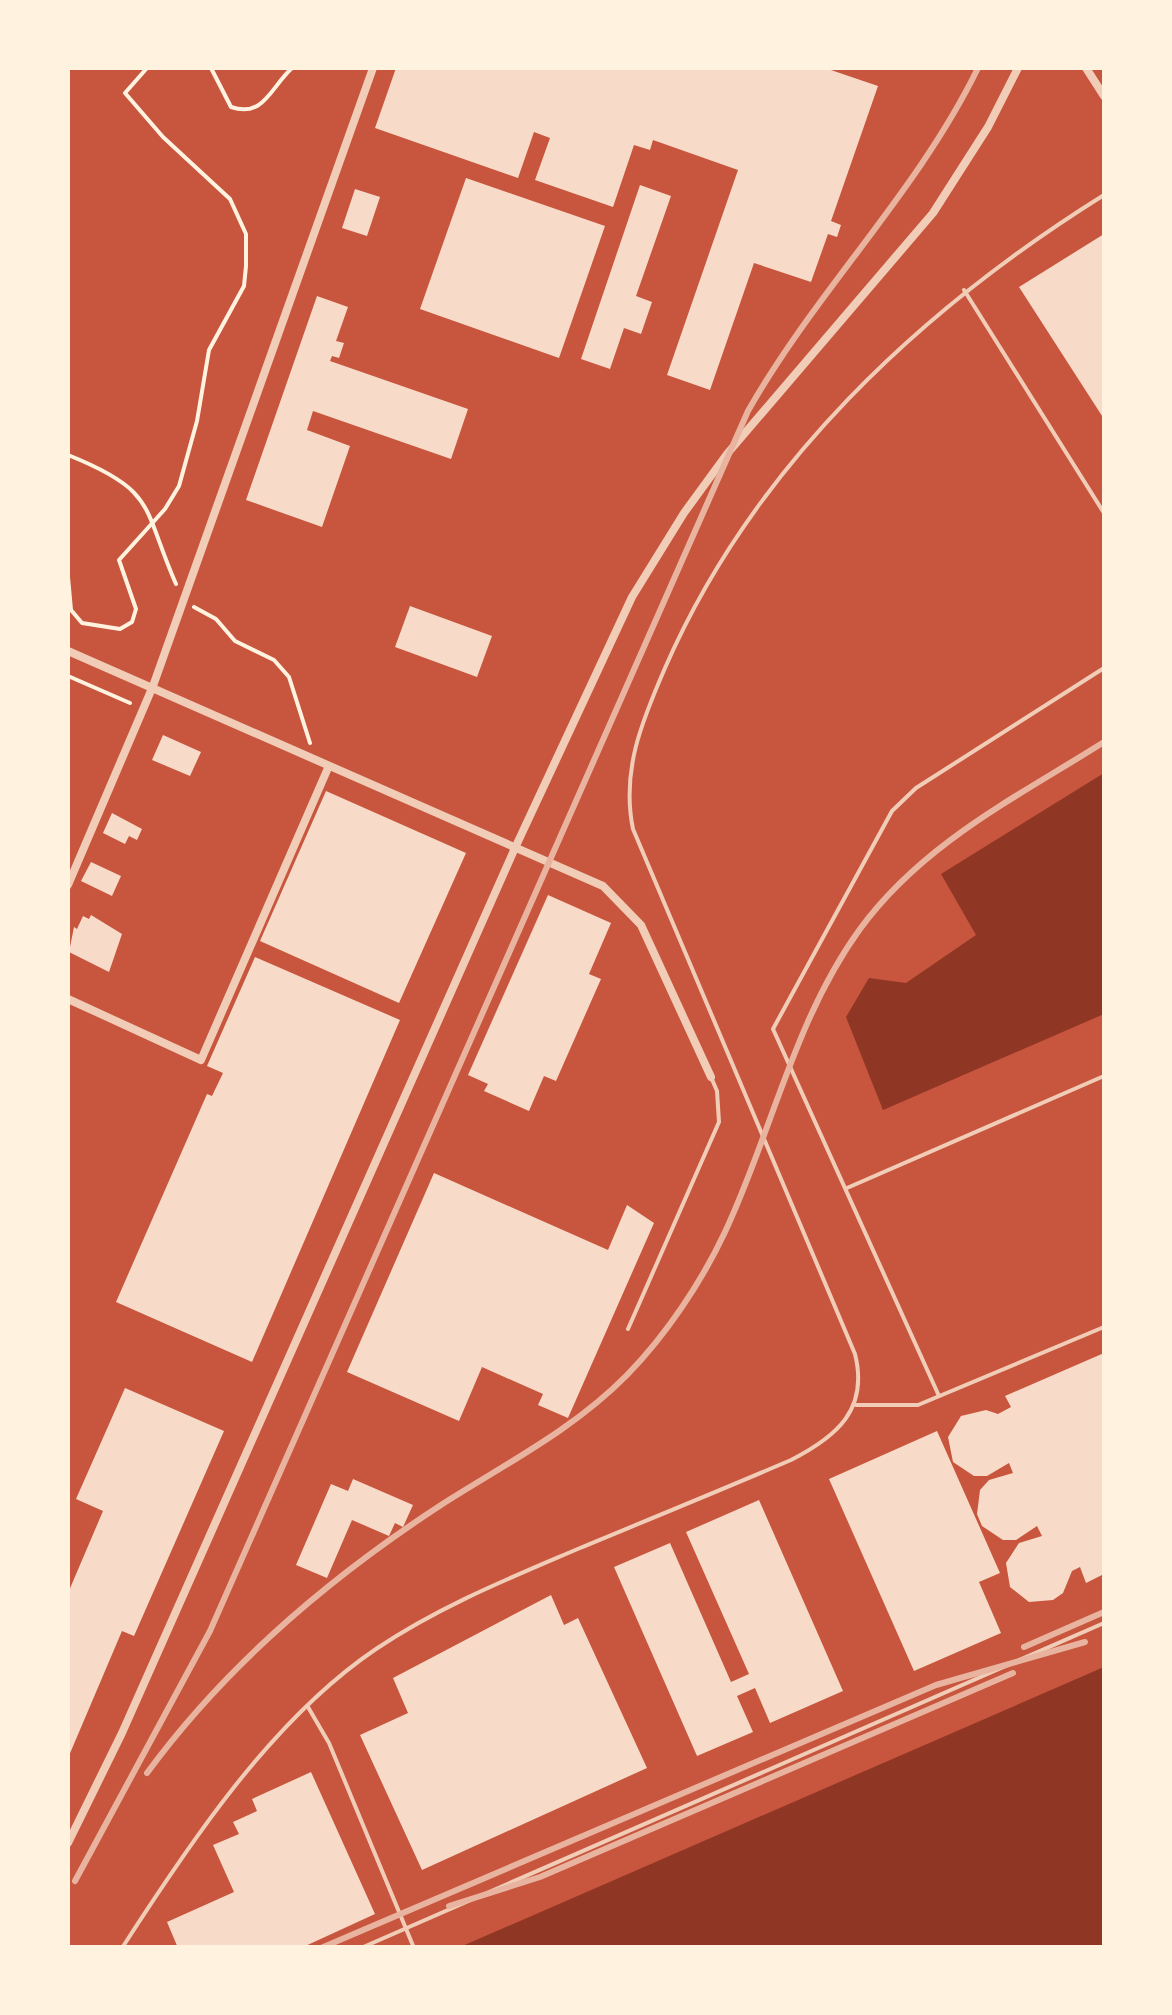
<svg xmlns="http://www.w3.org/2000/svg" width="1172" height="2015" viewBox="0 0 1172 2015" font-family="'Fira Sans Condensed',sans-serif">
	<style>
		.water { fill: #8f3625 }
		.building { fill: #f7dbc8 }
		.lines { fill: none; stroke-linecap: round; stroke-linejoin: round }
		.path { stroke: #fff3e0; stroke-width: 4 }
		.service { stroke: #f1ccb7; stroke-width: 4 }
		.minor { stroke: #f1ccb7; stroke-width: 8 }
		.rail { stroke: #e9b49f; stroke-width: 6 }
	</style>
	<rect width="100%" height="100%" fill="#c8553d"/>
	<g class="water">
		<path d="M 1104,773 L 1104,1014 L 883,1110 L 846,1017 L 869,978 L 906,983 L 976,935 L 941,874 Z"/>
		<path d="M 1104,1667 L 1104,1947 L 460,1947 Z"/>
	</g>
	<g class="building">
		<path d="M 396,68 L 825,68 L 878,86 L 831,221 L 841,225 L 837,237 L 828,234 L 811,282 L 754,263 L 710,390 L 667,375 L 738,170 L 653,140 L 650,150 L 634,145 L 613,207 L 535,180 L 550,138 L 534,132 L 518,178 L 375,128 Z"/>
		<path d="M 466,178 L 605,226 L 559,358 L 420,309 Z"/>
		<path d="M 640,185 L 671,196 L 636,296 L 652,302 L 641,334 L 624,328 L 610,369 L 581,359 Z"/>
		<path d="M 355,189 L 380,197 L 367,236 L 342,228 Z"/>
		<path d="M 1104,234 L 1104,419 L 1019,287 Z"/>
		<path d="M 317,296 L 348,307 L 336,341 L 344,343 L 339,358 L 332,356 L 330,361 L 468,409 L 451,459 L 313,411 L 307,430 L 350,446 L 322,527 L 246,500 Z"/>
		<path d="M 410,606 L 492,636 L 477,677 L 395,647 Z"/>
		<path d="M 163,735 L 201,752 L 190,776 L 152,760 Z"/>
		<path d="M 326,791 L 466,853 L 399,1003 L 260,941 Z"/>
		<path d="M 112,813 L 142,829 L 137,840 L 129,836 L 125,844 L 103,833 Z"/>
		<path d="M 91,862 L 121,876 L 112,896 L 81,881 Z"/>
		<path d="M 548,895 L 611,923 L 589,974 L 601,979 L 556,1081 L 544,1076 L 529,1111 L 484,1091 L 488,1084 L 468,1075 Z"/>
		<path d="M 91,915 L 122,934 L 109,972 L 69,952 L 74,927 L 77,929 L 83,916 L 89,919 Z"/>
		<path d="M 255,957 L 400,1020 L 252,1362 L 116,1302 L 207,1094 L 212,1096 L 223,1073 L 207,1066 Z"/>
		<path d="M 434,1173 L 608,1250 L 627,1205 L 654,1223 L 568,1418 L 538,1405 L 543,1394 L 482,1367 L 459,1421 L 347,1372 Z"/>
		<path d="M 1104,1353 L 1104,1574 L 1086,1583 L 1080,1567 L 1072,1571 L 1063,1593 L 1053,1600 L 1029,1602 L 1010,1587 L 1006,1563 L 1019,1543 L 1042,1536 L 1037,1526 L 1016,1540 L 1003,1540 L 982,1526 L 977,1514 L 980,1490 L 989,1480 L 1013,1473 L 1009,1463 L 987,1476 L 974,1476 L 953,1462 L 948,1437 L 961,1416 L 986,1410 L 998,1414 L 1011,1407 L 1005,1396 Z"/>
		<path d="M 125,1388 L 224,1431 L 134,1636 L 122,1631 L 68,1758 L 68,1593 L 103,1511 L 76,1499 Z"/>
		<path d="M 937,1431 L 1000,1573 L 979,1582 L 1001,1633 L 914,1671 L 829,1479 Z"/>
		<path d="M 353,1479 L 413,1505 L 403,1527 L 395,1523 L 389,1536 L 352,1520 L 327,1578 L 296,1565 L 331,1484 L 348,1491 Z"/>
		<path d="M 759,1500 L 843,1691 L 770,1723 L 755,1688 L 737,1696 L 753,1732 L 697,1756 L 614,1567 L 670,1543 L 731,1682 L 749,1674 L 686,1532 Z"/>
		<path d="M 551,1595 L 564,1625 L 578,1618 L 647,1768 L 422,1870 L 360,1735 L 408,1713 L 393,1678 Z"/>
		<path d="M 311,1772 L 375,1914 L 301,1948 L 178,1948 L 167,1922 L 234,1892 L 213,1845 L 239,1834 L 233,1822 L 257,1811 L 252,1799 Z"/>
	</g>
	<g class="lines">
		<g class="path">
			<path d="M 211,68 L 231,107 C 264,118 270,88 292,68"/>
			<path d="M 68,455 C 158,491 142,507 176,584"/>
			<path d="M 68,577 L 71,610 L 82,623 L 120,629 L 132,622 L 136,609 L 119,560 L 165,509 L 179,486 L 197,421 L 209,350 L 244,286 L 246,266 L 246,234 L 230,199 L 163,137 L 125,93 L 147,68"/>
			<path d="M 194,607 L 216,619 L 235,641 L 274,660 L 289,677 L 310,743"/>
			<path d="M 68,676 L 130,703"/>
		</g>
		<g class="service">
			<path d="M 964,290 L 1104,513"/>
			<path d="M 847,1188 L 1104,1076"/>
			<path d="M 628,1329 L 719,1122 L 717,1091 L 711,1077"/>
			<path d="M 939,1396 L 773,1029 L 892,811 L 916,788 L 1104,668"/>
			<path d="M 856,1405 L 918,1405 L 1104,1327"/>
			<path d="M 308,1707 L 329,1743 L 414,1948"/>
			<path d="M 122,1948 C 189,1844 272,1719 376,1649 C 440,1606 510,1578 580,1548 C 650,1519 721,1490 791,1460 C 836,1437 869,1410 855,1354 L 633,829 C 621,771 642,721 665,668 C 753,466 920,310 1104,195"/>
			<path d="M 361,1948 L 1104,1623"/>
		</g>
		<g class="minor">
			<path d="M 1086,68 L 1104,96"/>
			<path d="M 68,651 L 603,886 L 641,925 L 711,1077"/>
			<path d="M 68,885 L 153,686 L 373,68"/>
			<path d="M 68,999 L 201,1060 L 328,768"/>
			<path d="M 68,1843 L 122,1733 L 515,848 L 632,597 L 684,513 L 727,454 L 933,213 L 988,127 L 1018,68"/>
		</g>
		<g class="rail">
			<path d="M 1024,1647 L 1104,1612"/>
			<path d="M 147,1773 C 227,1664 329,1578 441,1505 C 505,1464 573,1430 627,1375 C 666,1335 701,1283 725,1232 C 772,1132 794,1020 860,929 C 923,843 1017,797 1104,742"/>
			<path d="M 75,1881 L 210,1631 L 748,411 C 816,291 917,193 978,68"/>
			<path d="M 449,1906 L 540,1877 L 1013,1673"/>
			<path d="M 321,1948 L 936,1685 L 1085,1642"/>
		</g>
	</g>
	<rect width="1172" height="2015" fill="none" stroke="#fff3e0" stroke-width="140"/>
</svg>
